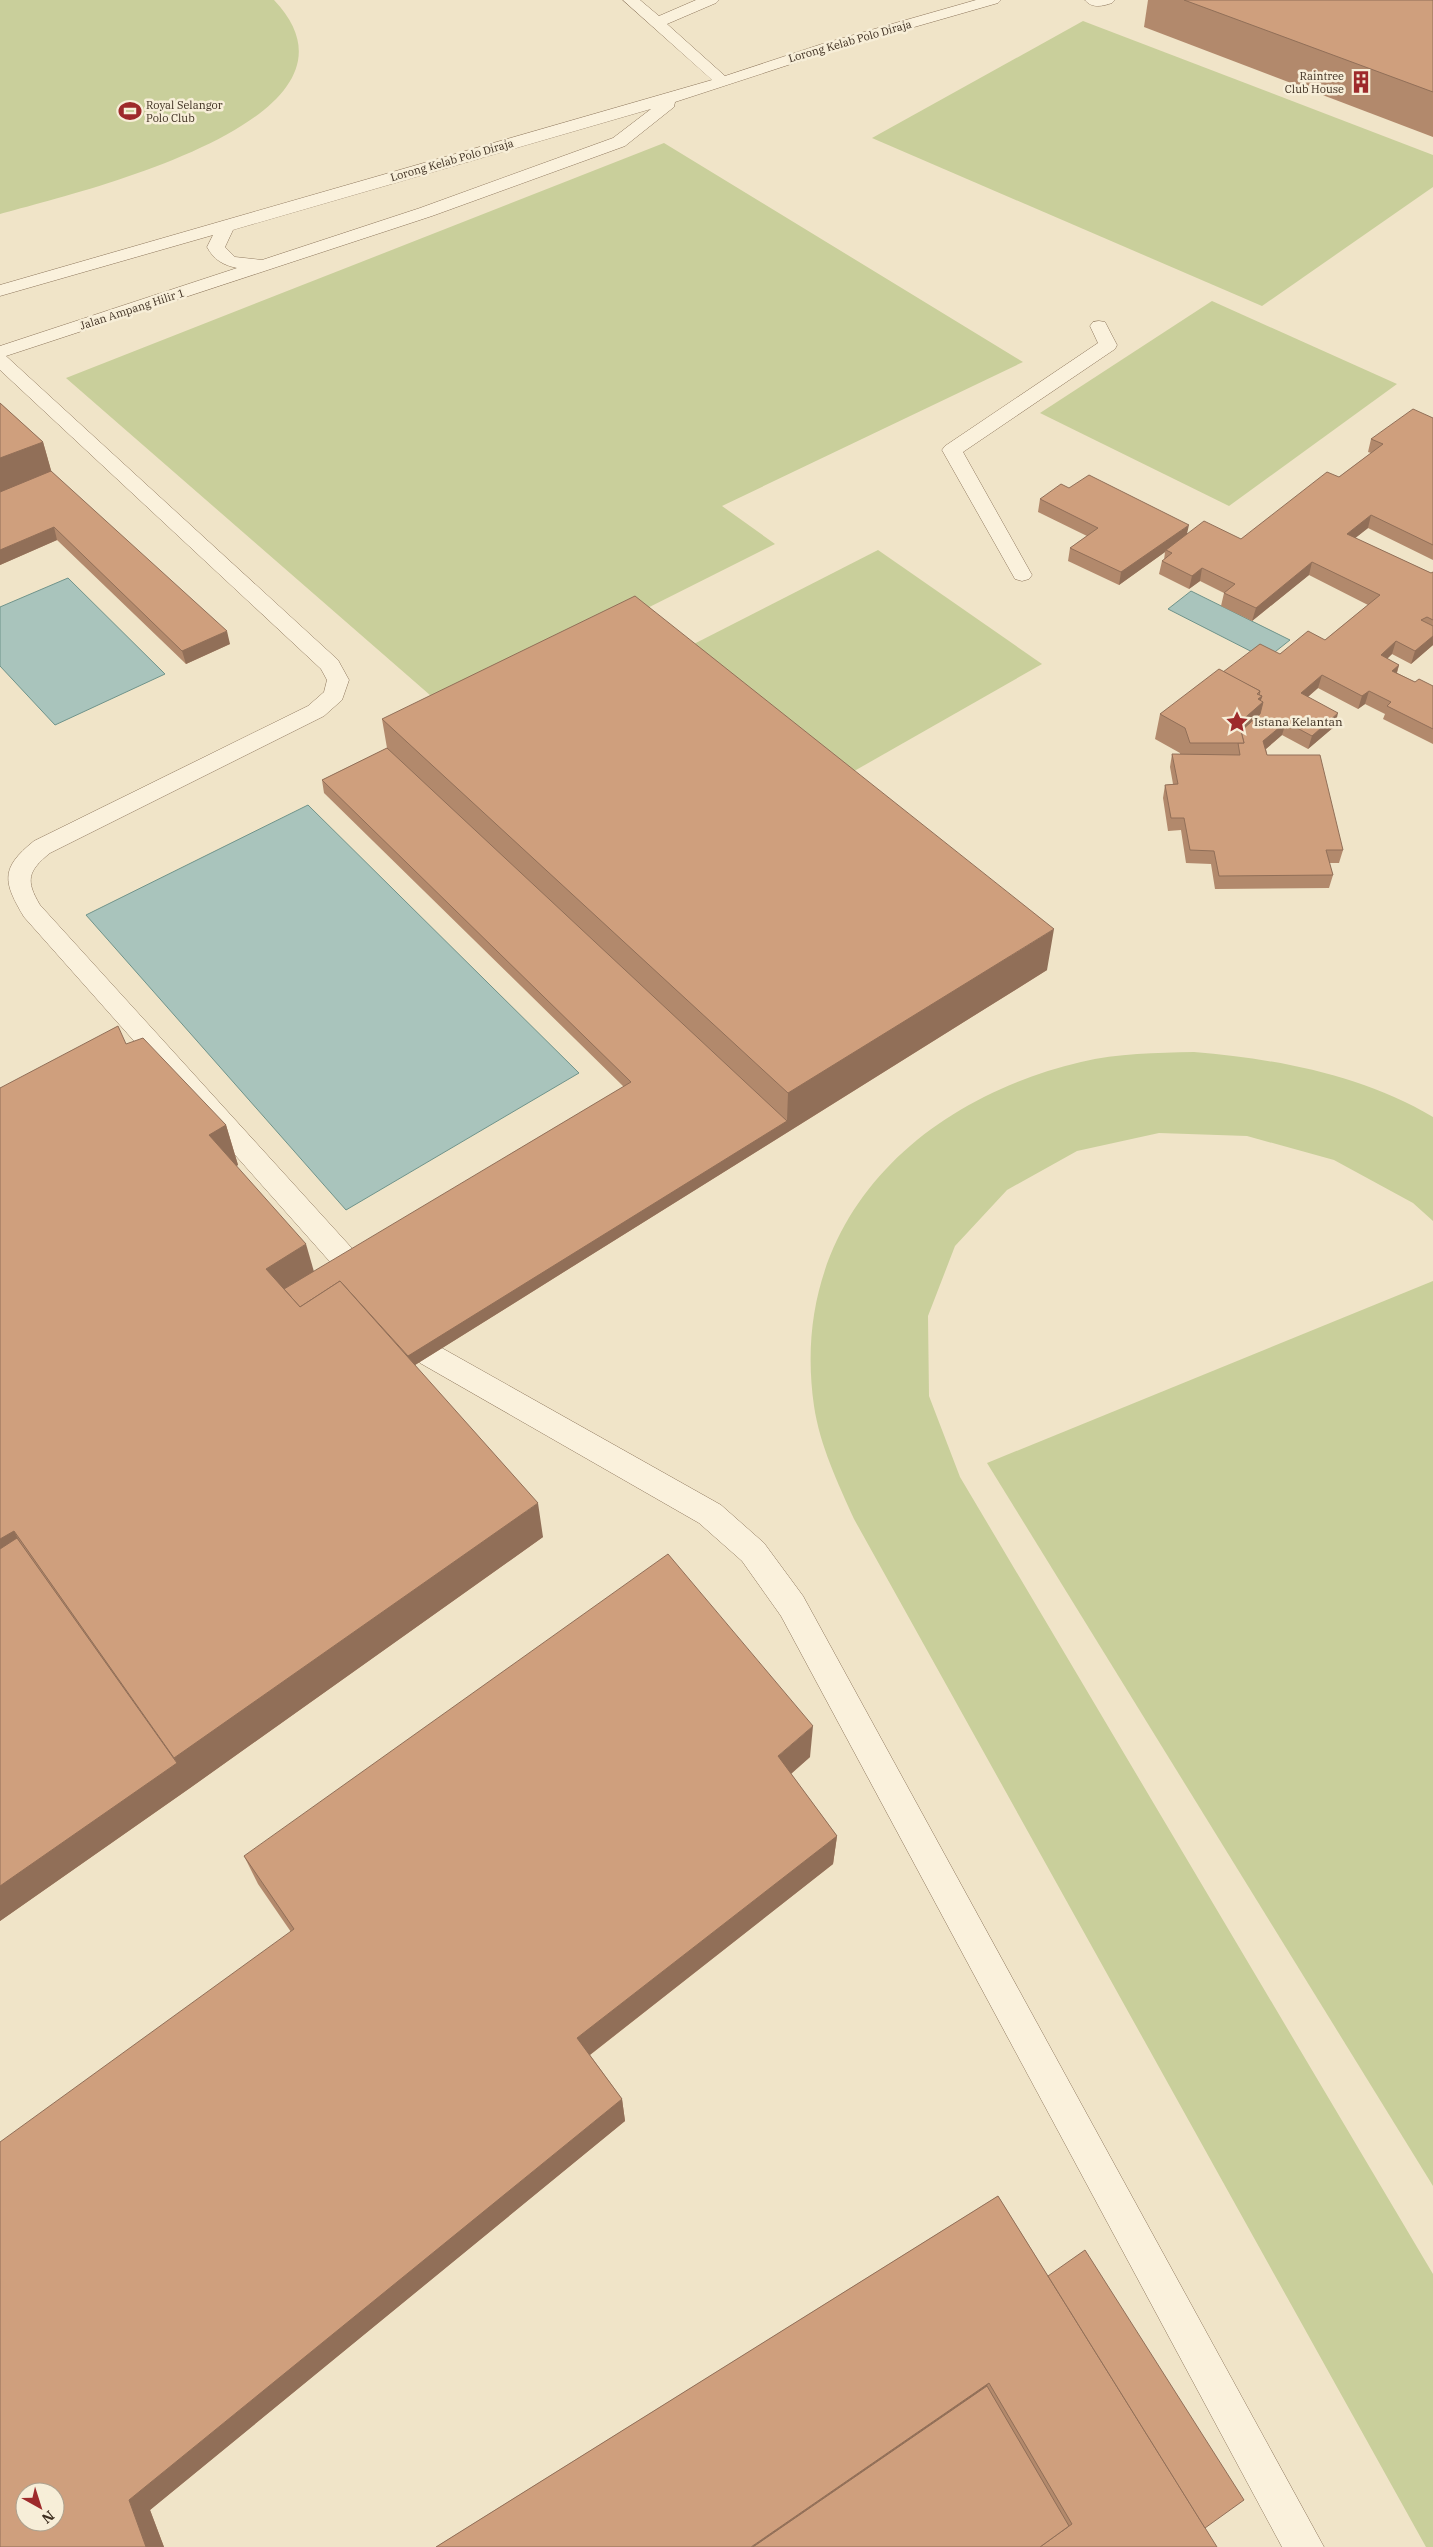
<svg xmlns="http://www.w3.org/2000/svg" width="1433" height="2547" viewBox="0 0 1433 2547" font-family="'IBM Plex Serif',serif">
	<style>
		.green { fill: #c9cf9b }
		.water { fill: #a9c4bc; stroke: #6f938a }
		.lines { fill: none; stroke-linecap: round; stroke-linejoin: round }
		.minor-casing { stroke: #8d765c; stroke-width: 1 }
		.minor { fill: #faf1dc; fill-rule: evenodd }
		.wall { fill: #b2896c }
		.shaded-wall { fill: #916f58 }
		.building { fill: #cf9f7d; stroke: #916f58; fill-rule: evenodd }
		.labels { text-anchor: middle; stroke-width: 5; stroke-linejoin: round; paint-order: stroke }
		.far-street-label { font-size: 11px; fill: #3d2e20; stroke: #f7eed8 }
		.far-poi-label { font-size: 11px; fill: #3d2e20; stroke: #f7eed8; text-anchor: end }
		.poi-label { font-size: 12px; fill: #3d2e20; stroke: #f7eed8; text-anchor: start }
	</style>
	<rect width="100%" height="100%" fill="#f0e4c8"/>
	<g class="green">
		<path d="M 0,0 L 274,0 C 389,121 71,194 0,214 Z"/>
		<path d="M 1083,21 L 1433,155 L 1433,187 L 1262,306 L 872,138 Z"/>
		<path d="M 664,143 L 1023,362 L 722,506 L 775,544 L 446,709 L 66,378 Z"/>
		<path d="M 1212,301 L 1397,384 L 1229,506 L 1040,413 Z"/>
		<path d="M 878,550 L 1042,664 L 849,774 L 686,648 Z"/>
		<path d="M 1194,1052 C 1276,1059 1360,1074 1433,1117 L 1433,1221 L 1413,1203 L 1334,1160 L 1247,1136 L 1159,1133 L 1077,1151 L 1007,1190 L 955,1246 L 928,1316 L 929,1396 L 960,1477 L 1433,2274 L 1433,2547 L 1426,2547 L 854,1519 C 838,1483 820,1446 814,1406 C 788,1225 915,1101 1081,1062 C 1118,1053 1156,1053 1194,1052 Z"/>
		<path d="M 1433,1281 L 1433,2186 L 987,1463 Z"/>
	</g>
	<g class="water">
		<path d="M 68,578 L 165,674 L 55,725 L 0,666 L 0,607 Z"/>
		<path d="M 1191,591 L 1290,640 L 1266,659 L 1168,609 Z"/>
		<path d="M 308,805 L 579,1073 L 346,1210 L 86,915 Z"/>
	</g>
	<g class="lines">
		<defs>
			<g id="minor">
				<path d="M 623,0 L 640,0 L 659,16 L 696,0 L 719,0 L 716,3 L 667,24 L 725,76 L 822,44 L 976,0 L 1001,0 L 998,3 L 834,50 L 675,102 L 674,107 L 625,146 L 432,216 L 6,356 L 338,660 L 349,680 L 342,700 L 324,716 L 50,853 C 28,871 25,880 40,905 L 359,1256 L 363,1264 L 359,1272 L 349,1275 L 339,1272 L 24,917 C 3,882 0,868 34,841 L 308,706 L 324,692 L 327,680 L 321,669 L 0,370 L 0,346 L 237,268 C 223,265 214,260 207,247 L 213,235 L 0,296 L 0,285 L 712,80 ZM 651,109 L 613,138 L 420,208 L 262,260 L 235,257 L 225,247 L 233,230 Z"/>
				<path d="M 1085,0 L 1115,0 L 1112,3 C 1103,6 1092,9 1085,0 Z"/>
				<path d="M 1099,321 L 1105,322 L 1117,345 L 1115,349 L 963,452 L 1032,575 L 1029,579 L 1022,581 L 1015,579 L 942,450 L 945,446 L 1098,343 L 1090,326 L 1093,322 Z"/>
				<path d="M 430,1343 L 440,1347 L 721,1505 L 764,1543 L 803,1596 L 1324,2547 L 1282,2547 L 781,1616 L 742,1561 L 699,1523 L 420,1363 L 416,1355 L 420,1347 Z"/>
			</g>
		</defs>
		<use href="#minor" class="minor-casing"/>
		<use href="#minor" class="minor"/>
	</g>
	<g class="wall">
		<path d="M 1148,0 L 1433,0 L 1433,137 L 1144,27 Z"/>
		<path d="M 0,403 L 43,442 L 51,471 L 230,644 L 186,664 L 57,540 L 0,565 Z"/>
		<path d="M 1433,418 L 1433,560 L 1368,528 L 1355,538 L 1431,573 L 1433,572 L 1433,645 L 1411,664 L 1392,654 L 1387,659 L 1399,665 L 1397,673 L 1415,682 L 1433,686 L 1433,744 L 1383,719 L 1385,714 L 1365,704 L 1358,709 L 1318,688 L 1308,697 L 1335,726 L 1308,749 L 1282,735 L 1266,749 L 1267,755 L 1343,850 L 1339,863 L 1329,863 L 1333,875 L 1329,888 L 1215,889 L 1211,864 L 1186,863 L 1181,830 L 1168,831 L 1163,798 L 1165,785 L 1173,784 L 1170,767 L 1172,754 L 1180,754 L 1180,753 L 1155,739 L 1160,714 L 1223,672 L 1325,640 L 1368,605 L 1309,575 L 1252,621 L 1221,606 L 1224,593 L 1200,581 L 1189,589 L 1159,574 L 1162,561 L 1164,560 L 1165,552 L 1119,585 L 1068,561 L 1070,548 L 1087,536 L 1038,512 L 1040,499 L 1069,488 L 1187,534 L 1241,539 L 1339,477 L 1371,453 L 1368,452 L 1371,439 Z"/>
		<path d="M 382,719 L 1047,970 L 415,1365 L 543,1537 L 190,1788 L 0,1921 L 0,1088 L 126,1044 L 226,1125 L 238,1165 L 236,1166 L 314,1272 L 624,1087 L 324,793 L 322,780 L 387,748 Z"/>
		<path d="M 810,1757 L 791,1774 L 837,1836 L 833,1864 L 590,2055 L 622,2099 L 625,2121 L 150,2510 L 164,2547 L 0,2547 L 291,1932 L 258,1884 L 244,1856 Z"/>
		<path d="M 998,2196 L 1205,2528 L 436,2547 Z"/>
	</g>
	<g class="shaded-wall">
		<path d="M 43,442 L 55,484 L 0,506 L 0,458 Z"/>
		<path d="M 1371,515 L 1368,528 L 1344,547 L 1347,534 Z"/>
		<path d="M 1189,525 L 1186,538 L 1166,550 L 1165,552 L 1119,585 L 1121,572 Z"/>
		<path d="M 54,527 L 57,540 L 0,565 L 0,550 Z"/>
		<path d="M 1312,562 L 1309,575 L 1252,621 L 1256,608 Z"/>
		<path d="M 1202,568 L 1200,581 L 1189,589 L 1192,576 Z"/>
		<path d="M 227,631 L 230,644 L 186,664 L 182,651 Z"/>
		<path d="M 1433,636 L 1433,645 L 1411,664 L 1415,651 Z"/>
		<path d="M 1396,641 L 1392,654 L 1377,668 L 1381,655 Z"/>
		<path d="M 1399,665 L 1395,678 L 1392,671 Z"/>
		<path d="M 1322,675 L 1318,688 L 1297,706 L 1301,693 Z"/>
		<path d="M 1369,691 L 1365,704 L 1358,709 L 1362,696 Z"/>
		<path d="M 1262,696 L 1263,702 L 1257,727 L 1239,743 L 1239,723 L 1258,699 Z"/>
		<path d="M 1338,713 L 1335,726 L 1308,749 L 1312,736 Z"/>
		<path d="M 1286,722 L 1282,735 L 1260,754 L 1263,741 Z"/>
		<path d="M 1054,929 L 1047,970 L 399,1375 L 396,1363 L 787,1121 L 788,1093 Z"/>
		<path d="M 226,1125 L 238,1165 L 222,1175 L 209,1135 Z"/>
		<path d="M 306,1244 L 317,1282 L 282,1304 L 266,1269 Z"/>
		<path d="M 538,1503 L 543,1537 L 190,1788 L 0,1921 L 0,1886 L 177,1763 L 174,1758 Z"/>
		<path d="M 14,1531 L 33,1566 L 0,1585 L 0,1539 Z"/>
		<path d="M 813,1726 L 810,1757 L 777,1786 L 778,1756 Z"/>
		<path d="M 837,1836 L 833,1864 L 582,2061 L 577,2038 Z"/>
		<path d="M 622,2099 L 625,2121 L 150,2510 L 164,2547 L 146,2547 L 129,2500 Z"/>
		<path d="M 989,2383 L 979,2397 L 762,2547 L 751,2547 Z"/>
	</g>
	<g class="building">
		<path d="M 1184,0 L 1433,0 L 1433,92 Z"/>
		<path d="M 0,403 L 43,442 L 0,458 Z"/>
		<path d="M 1413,409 L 1433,418 L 1433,545 L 1371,515 L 1347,534 L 1431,573 L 1433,572 L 1433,620 L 1427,617 L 1421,620 L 1433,626 L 1433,636 L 1415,651 L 1396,641 L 1381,655 L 1399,665 L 1392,671 L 1415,682 L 1419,679 L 1433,686 L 1433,729 L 1387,706 L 1391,702 L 1369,691 L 1362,696 L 1322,675 L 1301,693 L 1338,713 L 1312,736 L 1286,722 L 1263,741 L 1267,755 L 1320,755 L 1343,850 L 1326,850 L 1333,875 L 1219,876 L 1214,851 L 1190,850 L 1184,818 L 1171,818 L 1165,785 L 1178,784 L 1172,754 L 1240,755 L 1238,743 L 1244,743 L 1241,731 L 1260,714 L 1263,702 L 1260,701 L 1262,696 L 1259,695 L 1260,691 L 1223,672 L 1260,644 L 1280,654 L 1308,631 L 1325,640 L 1380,595 L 1312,562 L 1256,608 L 1224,593 L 1235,584 L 1202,568 L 1192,576 L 1162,561 L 1172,553 L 1166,550 L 1204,521 L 1241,539 L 1327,472 L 1339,477 L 1383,444 L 1371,439 Z"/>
		<path d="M 51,471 L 227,631 L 182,651 L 54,527 L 0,550 L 0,492 Z"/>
		<path d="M 1089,475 L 1189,525 L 1121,572 L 1070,548 L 1098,528 L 1040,499 L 1061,484 L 1069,488 Z"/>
		<path d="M 635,596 L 1054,929 L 788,1093 L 382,719 Z"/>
		<path d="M 1219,669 L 1260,691 L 1257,694 L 1262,696 L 1258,699 L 1263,702 L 1239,723 L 1244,743 L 1190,743 L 1185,728 L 1160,714 Z"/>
		<path d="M 387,748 L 787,1121 L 408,1356 L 340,1281 L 300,1307 L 284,1289 L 631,1082 L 322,780 Z"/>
		<path d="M 118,1026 L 126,1044 L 143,1038 L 226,1125 L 209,1135 L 306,1244 L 266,1269 L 300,1307 L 340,1281 L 538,1503 L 174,1758 L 14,1531 L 0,1539 L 0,1088 Z"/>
		<path d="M 17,1538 L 177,1763 L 0,1886 L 0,1549 Z"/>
		<path d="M 668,1554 L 813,1726 L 778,1756 L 837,1836 L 577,2038 L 622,2099 L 129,2500 L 146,2547 L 0,2547 L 0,2142 L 294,1929 L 244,1856 ZM 25,2492 L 55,2492 L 55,2522 L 25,2522 Z"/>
		<path d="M 998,2196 L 1217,2547 L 1040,2547 L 1072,2524 L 989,2383 L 751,2547 L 436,2547 Z"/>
		<path d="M 1085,2250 L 1244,2500 L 1205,2528 L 1048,2276 Z"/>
		<path d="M 987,2386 L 1069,2526 L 1040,2547 L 753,2547 Z"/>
	</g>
	<defs>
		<symbol id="building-bare" viewBox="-9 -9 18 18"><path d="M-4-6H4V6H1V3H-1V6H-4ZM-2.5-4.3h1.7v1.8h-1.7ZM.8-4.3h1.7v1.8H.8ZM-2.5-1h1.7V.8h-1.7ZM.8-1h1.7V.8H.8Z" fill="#9e2a2b" stroke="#f7eed8" stroke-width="2.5" paint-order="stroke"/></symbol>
		<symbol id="stadium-bare" viewBox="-9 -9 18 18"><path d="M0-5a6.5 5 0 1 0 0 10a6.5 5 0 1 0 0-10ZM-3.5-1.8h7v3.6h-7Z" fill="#9e2a2b" stroke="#f7eed8" stroke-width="2.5" paint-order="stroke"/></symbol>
		<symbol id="sight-bare" viewBox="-9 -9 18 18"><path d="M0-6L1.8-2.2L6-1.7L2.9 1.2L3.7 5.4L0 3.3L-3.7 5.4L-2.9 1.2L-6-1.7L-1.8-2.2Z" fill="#9e2a2b" stroke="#f7eed8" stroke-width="2.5" paint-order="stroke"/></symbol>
	</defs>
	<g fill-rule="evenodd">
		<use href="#building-bare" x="1345" y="66" width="32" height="32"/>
		<use href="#stadium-bare" x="114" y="95" width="32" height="32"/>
		<use href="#sight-bare" x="1221" y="706" width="32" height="32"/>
	</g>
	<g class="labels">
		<g class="far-street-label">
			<text transform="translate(850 41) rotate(-16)" y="4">Lorong Kelab Polo Diraja</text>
			<text transform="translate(452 160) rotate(-16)" y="4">Lorong Kelab Polo Diraja</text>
			<text transform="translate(132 309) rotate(-18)" y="4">Jalan Ampang Hilir 1</text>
		</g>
		<g class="far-poi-label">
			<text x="1344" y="80">Raintree<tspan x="1344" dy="13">Club House</tspan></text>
			<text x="146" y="109" text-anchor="start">Royal Selangor<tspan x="146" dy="13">Polo Club</tspan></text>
		</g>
		<g class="poi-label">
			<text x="1254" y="726">Istana Kelantan</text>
		</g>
	</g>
	<g transform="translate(40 2507) rotate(141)"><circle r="24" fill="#f7eed8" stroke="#ada18e"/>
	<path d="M0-4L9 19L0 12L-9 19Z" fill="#9e2a2b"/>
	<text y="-8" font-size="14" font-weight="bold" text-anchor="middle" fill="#3d2e20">N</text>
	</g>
</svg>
